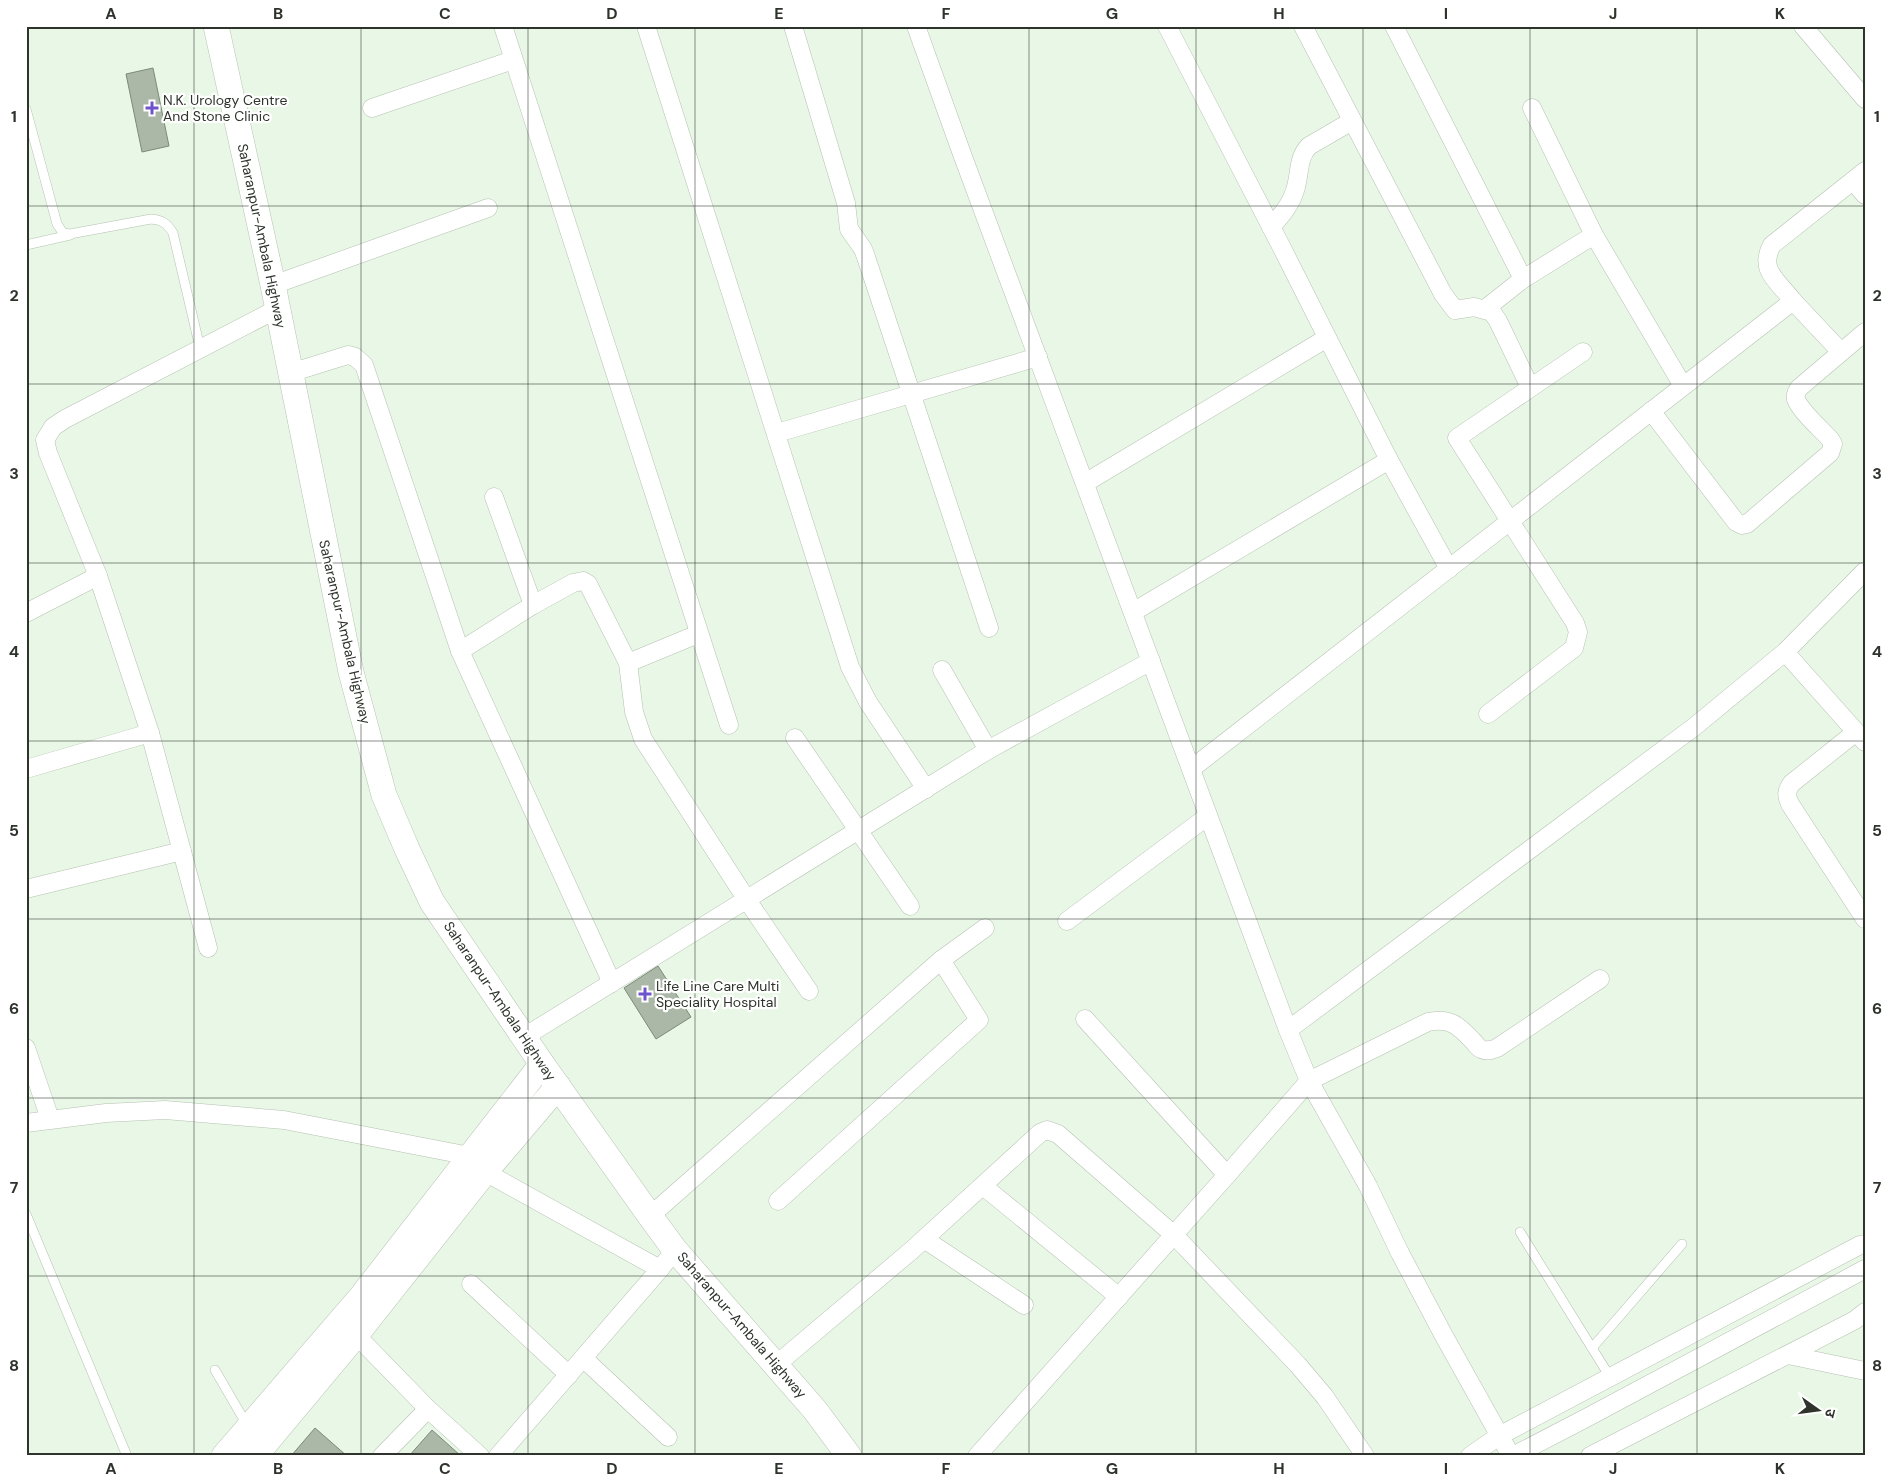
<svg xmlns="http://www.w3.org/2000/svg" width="1891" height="1482" viewBox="0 0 1891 1482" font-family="'DM Sans','Noto Sans Devanagari',sans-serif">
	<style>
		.building { fill: #abb8a8; stroke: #7d897a }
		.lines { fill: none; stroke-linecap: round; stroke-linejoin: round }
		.lane-casing { stroke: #b5c2b1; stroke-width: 10 }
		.street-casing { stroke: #b5c2b1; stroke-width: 19 }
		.secondary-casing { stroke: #b5c2b1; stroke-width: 26 }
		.lane { stroke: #fff; stroke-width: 9 }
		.street { stroke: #fff; stroke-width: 18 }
		.secondary { stroke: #fff; stroke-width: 25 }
		.grid { fill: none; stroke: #2e332c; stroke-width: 1; stroke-opacity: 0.55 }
		.poi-dot { fill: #6f53cc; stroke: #fff; stroke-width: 2 }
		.labels { text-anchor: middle; stroke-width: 4.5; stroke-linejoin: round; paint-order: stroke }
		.poi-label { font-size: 14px; fill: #2e332c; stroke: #fff; text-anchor: start }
		.street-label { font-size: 14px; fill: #2e332c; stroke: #fff }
		.neatline { fill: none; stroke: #2e332c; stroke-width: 2 }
		.grid-label { font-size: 16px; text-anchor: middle; font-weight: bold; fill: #2e332c }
	</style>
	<rect width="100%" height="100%" fill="#e9f7e6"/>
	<g class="building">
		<path d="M 153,68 L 169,146 L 142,152 L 126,74 Z"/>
		<path d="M 658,966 L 691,1017 L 656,1039 L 624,988 Z"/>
		<path d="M 315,1428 L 347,1456 L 291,1456 Z"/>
		<path d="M 432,1430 L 461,1456 L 409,1456 Z"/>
	</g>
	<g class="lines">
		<defs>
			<g id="lane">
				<path d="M 26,109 L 57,224 L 63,233 L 70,234 L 151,219 C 162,220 167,223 173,233 L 200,348"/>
				<path d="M 26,245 L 70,235"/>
				<path d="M 26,1214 L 127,1456"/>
				<path d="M 1520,1232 L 1610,1377"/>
				<path d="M 1592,1348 L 1682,1244"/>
				<path d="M 215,1370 L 247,1425"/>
			</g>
			<g id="street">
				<path d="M 503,26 L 729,725"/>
				<path d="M 646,26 L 850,667 L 868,702 L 926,789"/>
				<path d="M 793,26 L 846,203 L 849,229 L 863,249 L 866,257 L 989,628"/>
				<path d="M 916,26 L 962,154 L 1288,1030 L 1309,1081 L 1227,1175 L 977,1456"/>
				<path d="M 1167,26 L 1281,246 L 1389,460 L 1449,569"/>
				<path d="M 1303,26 L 1443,294 L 1455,310 L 1474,307 L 1492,312 L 1498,321 L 1530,387"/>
				<path d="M 1394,26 L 1523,279"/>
				<path d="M 1803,26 L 1865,99"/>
				<path d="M 372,108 L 513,60"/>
				<path d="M 1532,108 L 1594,235 L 1683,386"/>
				<path d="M 1853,181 L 1865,195"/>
				<path d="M 1271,227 C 1282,215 1292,203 1296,187 C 1300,172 1298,157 1309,146 L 1352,121"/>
				<path d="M 273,285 L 488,208"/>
				<path d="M 1793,301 L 1841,352"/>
				<path d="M 1485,309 L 1523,279 L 1594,235"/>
				<path d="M 290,373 L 348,355 L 355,357 L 364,365 L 460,651 L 612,983"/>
				<path d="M 1651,411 L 1736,522 L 1742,525 L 1747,524 L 1830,453 L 1833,444 L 1830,439 C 1821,429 1800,411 1796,399 C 1795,395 1797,391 1799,388 L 1865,332"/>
				<path d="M 777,433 L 1038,357"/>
				<path d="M 1085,483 L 1327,338"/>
				<path d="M 494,497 L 533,605"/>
				<path d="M 1133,612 L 1389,460"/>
				<path d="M 26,613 L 98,576"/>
				<path d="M 460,651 L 533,605 L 573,583 L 583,581 L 588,584 L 628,663 L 634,712 L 643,739 L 747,900 L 809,991"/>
				<path d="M 1785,652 L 1865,742"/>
				<path d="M 628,663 L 698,634"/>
				<path d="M 942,670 L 988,750"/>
				<path d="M 1488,714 L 1574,648 L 1578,632 L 1575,623 L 1457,438 L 1583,352"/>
				<path d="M 1856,732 L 1792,783 C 1786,791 1786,795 1790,804 L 1865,919"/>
				<path d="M 795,738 L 910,906"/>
				<path d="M 26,769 L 150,733"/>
				<path d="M 1191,769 L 1793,301 C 1778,281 1758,270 1772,245 L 1865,171"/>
				<path d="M 26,889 L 182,851"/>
				<path d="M 1067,921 L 1208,816"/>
				<path d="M 208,948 L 150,733 L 98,576 L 48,453 L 45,440 L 53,427 L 65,419 L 277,309"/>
				<path d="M 1085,1019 L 1227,1175"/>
				<path d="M 1288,1030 L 1694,727 L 1785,652 L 1865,571"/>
				<path d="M 524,1037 L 988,750 L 1151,661"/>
				<path d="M 26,1048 L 50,1119"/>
				<path d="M 26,1123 L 106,1113 L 165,1110 L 284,1120 L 470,1156"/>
				<path d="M 485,1172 L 660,1269 L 667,1260"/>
				<path d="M 983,1186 L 1119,1297"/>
				<path d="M 778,1201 L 979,1020 L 941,960"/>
				<path d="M 650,1216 L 941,960 L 985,928"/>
				<path d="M 924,1239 L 1024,1305"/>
				<path d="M 471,1284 L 569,1375"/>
				<path d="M 356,1335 L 428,1409 L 480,1456"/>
				<path d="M 1788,1355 L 1865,1371"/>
				<path d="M 583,1358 L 668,1437"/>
				<path d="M 777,1364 L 912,1250 L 1040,1133 L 1047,1130 L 1058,1134 L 1174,1235 L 1298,1365 L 1325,1397 L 1365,1456"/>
				<path d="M 382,1456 L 428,1409"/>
				<path d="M 498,1456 L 660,1269"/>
				<path d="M 1470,1456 L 1499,1436 L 1860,1245 L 1865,1244"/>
				<path d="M 1511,1456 L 1444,1336 L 1400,1253 L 1368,1186 L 1309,1081 L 1428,1022 C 1450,1017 1459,1026 1473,1041 C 1475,1043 1478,1048 1481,1049 C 1487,1052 1492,1050 1497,1048 L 1600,979"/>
				<path d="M 1513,1456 L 1588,1417 L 1865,1269"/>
				<path d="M 1590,1456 L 1855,1320 L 1865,1312"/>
			</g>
			<g id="secondary">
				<path d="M 216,26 L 273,285 L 351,672 L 384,795 L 407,849 L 432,902 L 542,1064 L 650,1216 L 675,1250 L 815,1410 L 849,1456"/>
				<path d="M 224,1456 L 361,1297 L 542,1064"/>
				<path d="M 255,1456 L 356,1335 L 485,1172 L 558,1086"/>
			</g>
		</defs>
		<use href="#lane" class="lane-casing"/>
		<use href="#street" class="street-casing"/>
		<use href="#secondary" class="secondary-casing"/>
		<use href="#lane" class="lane"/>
		<use href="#street" class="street"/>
		<use href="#secondary" class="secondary"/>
	</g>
	<path class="grid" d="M 194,26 L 194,1456M 361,26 L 361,1456M 528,26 L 528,1456M 695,26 L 695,1456M 862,26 L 862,1456M 1029,26 L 1029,1456M 1196,26 L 1196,1456M 1363,26 L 1363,1456M 1530,26 L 1530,1456M 1697,26 L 1697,1456M 26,206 L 1865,206M 26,384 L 1865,384M 26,563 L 1865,563M 26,741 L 1865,741M 26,919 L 1865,919M 26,1098 L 1865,1098M 26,1276 L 1865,1276"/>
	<g class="poi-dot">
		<path d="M149.5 100.5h5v5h5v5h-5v5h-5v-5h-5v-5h5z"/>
		<path d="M642.5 986.5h5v5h5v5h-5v5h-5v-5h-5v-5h5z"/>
	</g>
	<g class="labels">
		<g class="poi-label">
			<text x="163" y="105">N.K. Urology Centre<tspan x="163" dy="16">And Stone Clinic</tspan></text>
			<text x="656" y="991">Life Line Care Multi<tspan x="656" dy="16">Speciality Hospital</tspan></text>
		</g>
		<g class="street-label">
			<text transform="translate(262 236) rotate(78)" y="5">Saharanpur-Ambala Highway</text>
			<text transform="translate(345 632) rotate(77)" y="5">Saharanpur-Ambala Highway</text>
			<text transform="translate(500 1001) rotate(56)" y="5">Saharanpur-Ambala Highway</text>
			<text transform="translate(742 1325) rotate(49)" y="5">Saharanpur-Ambala Highway</text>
		</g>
	</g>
	<rect width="1891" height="1482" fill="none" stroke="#ffffff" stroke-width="55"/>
	<g transform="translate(1818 1410) rotate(104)" stroke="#ffffff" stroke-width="4" paint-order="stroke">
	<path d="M0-4L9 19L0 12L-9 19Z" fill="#2e332c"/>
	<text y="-8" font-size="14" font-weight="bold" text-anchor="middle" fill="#2e332c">उ</text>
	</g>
	<rect x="28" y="28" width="1836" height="1426" class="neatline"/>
	<g class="grid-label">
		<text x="111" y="19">A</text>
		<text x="278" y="19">B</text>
		<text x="445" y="19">C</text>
		<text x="612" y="19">D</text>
		<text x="779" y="19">E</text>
		<text x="946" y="19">F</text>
		<text x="1112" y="19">G</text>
		<text x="1279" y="19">H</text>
		<text x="1446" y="19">I</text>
		<text x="1613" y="19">J</text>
		<text x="1780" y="19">K</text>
		<text x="14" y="122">1</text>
		<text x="1877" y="122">1</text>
		<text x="14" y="301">2</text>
		<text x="1877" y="301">2</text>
		<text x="14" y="479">3</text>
		<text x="1877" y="479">3</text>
		<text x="14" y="657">4</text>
		<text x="1877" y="657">4</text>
		<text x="14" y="836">5</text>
		<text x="1877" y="836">5</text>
		<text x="14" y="1014">6</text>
		<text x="1877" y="1014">6</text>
		<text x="14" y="1193">7</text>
		<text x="1877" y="1193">7</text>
		<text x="14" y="1371">8</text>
		<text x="1877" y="1371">8</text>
		<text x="111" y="1474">A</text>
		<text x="278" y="1474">B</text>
		<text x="445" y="1474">C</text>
		<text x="612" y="1474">D</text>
		<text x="779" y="1474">E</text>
		<text x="946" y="1474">F</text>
		<text x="1112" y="1474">G</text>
		<text x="1279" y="1474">H</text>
		<text x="1446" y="1474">I</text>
		<text x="1613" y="1474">J</text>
		<text x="1780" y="1474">K</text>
	</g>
</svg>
